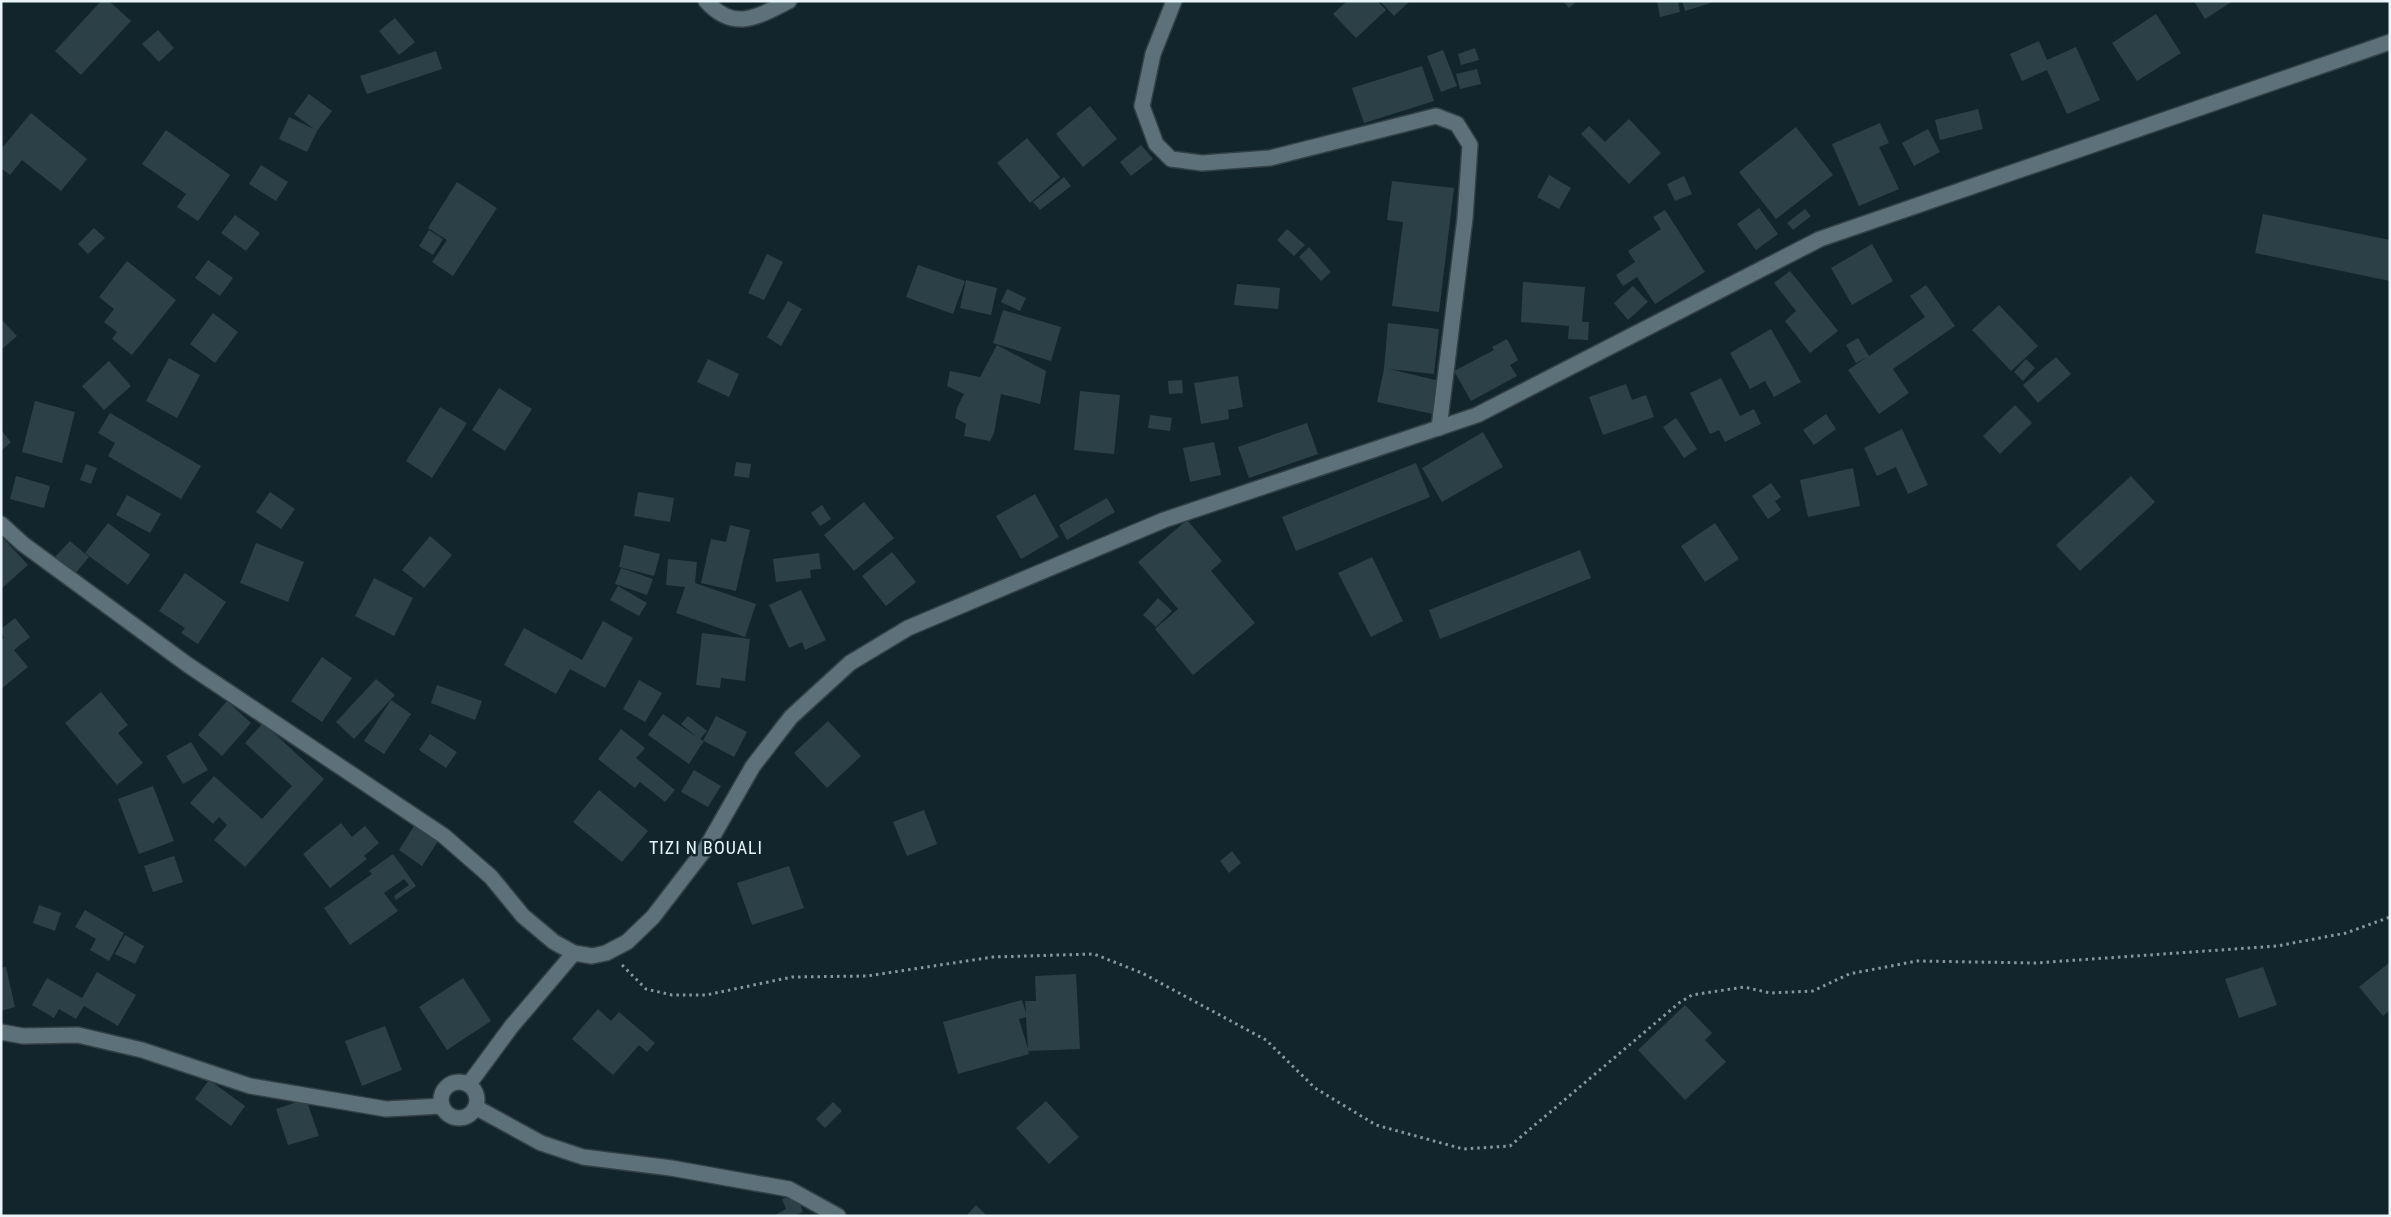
<svg xmlns="http://www.w3.org/2000/svg" width="2391" height="1217" viewBox="0 0 2391 1217" font-family="'Roboto Condensed',sans-serif">
	<style>
		.building { fill: #2c4048; fill-rule: evenodd }
		.lines { fill: none; stroke-linecap: round; stroke-linejoin: round }
		.minor-casing { stroke: #334147; stroke-width: 18 }
		.path { stroke: #88979d; stroke-width: 3; stroke-dasharray: 2.5 4; stroke-linecap: butt }
		.minor { stroke: #5c717a; stroke-width: 15 }
		.labels { text-anchor: middle; stroke-width: 5; stroke-linejoin: round; paint-order: stroke }
		.quarter-label { font-size: 18px; letter-spacing: 1px; fill: #e9f5fa; stroke: #12252c }
	</style>
	<rect width="100%" height="100%" fill="#12252c"/>
	<g class="building">
		<path d="M 101,1 L 109,1 L 131,21 L 81,75 L 55,51 Z"/>
		<path d="M 1347,1 L 1377,1 L 1386,10 L 1356,38 L 1333,14 Z"/>
		<path d="M 1380,1 L 1410,1 L 1394,16 Z"/>
		<path d="M 1563,1 L 1577,1 L 1569,8 Z"/>
		<path d="M 1657,1 L 1678,1 L 1680,12 L 1660,17 Z"/>
		<path d="M 1682,1 L 1714,1 L 1714,2 L 1685,11 Z"/>
		<path d="M 2194,1 L 2233,1 L 2205,19 Z"/>
		<path d="M 2156,14 L 2181,53 L 2137,81 L 2112,43 Z"/>
		<path d="M 395,18 L 415,42 L 399,55 L 379,31 Z"/>
		<path d="M 158,30 L 174,48 L 159,62 L 142,44 Z"/>
		<path d="M 2039,41 L 2047,60 L 2076,47 L 2100,100 L 2067,114 L 2047,70 L 2022,81 L 2010,54 Z"/>
		<path d="M 1475,48 L 1479,60 L 1461,65 L 1458,54 Z"/>
		<path d="M 1443,50 L 1457,86 L 1441,92 L 1427,56 Z"/>
		<path d="M 436,51 L 442,69 L 367,94 L 360,76 Z"/>
		<path d="M 1422,66 L 1434,101 L 1364,123 L 1352,88 Z"/>
		<path d="M 1477,69 L 1481,84 L 1460,89 L 1456,74 Z"/>
		<path d="M 309,94 L 332,111 L 317,131 L 307,152 L 279,139 L 289,117 L 314,129 L 294,114 Z"/>
		<path d="M 1090,106 L 1117,139 L 1083,167 L 1056,134 Z"/>
		<path d="M 1978,109 L 1983,129 L 1940,140 L 1935,120 Z"/>
		<path d="M 31,113 L 87,159 L 61,191 L 22,160 L 10,175 L 1,168 L 1,145 L 3,147 Z"/>
		<path d="M 1629,119 L 1661,153 L 1629,184 L 1581,134 L 1589,126 L 1605,142 Z"/>
		<path d="M 1880,123 L 1889,143 L 1879,147 L 1899,189 L 1859,206 L 1832,144 Z"/>
		<path d="M 1796,127 L 1833,175 L 1776,219 L 1739,172 Z"/>
		<path d="M 1928,129 L 1940,152 L 1914,166 L 1902,143 Z"/>
		<path d="M 166,130 L 230,175 L 198,221 L 177,207 L 186,194 L 142,164 Z"/>
		<path d="M 1027,138 L 1060,177 L 1030,203 L 997,163 Z"/>
		<path d="M 1141,145 L 1153,159 L 1131,176 L 1120,162 Z"/>
		<path d="M 261,165 L 288,182 L 276,201 L 249,184 Z"/>
		<path d="M 1549,175 L 1571,188 L 1559,209 L 1537,197 Z"/>
		<path d="M 1684,176 L 1692,194 L 1675,201 L 1667,184 Z"/>
		<path d="M 1064,177 L 1071,186 L 1040,210 L 1033,202 Z"/>
		<path d="M 1392,181 L 1454,188 L 1439,312 L 1392,306 L 1403,222 L 1387,220 Z"/>
		<path d="M 457,182 L 497,208 L 453,276 L 432,262 L 447,240 L 428,228 Z"/>
		<path d="M 1759,208 L 1778,234 L 1756,250 L 1737,224 Z"/>
		<path d="M 1805,209 L 1811,216 L 1793,230 L 1787,223 Z"/>
		<path d="M 1665,210 L 1705,272 L 1655,304 L 1637,277 L 1623,286 L 1616,275 L 1635,262 L 1628,251 L 1661,229 L 1653,217 Z"/>
		<path d="M 2263,214 L 2390,240 L 2390,281 L 2255,253 Z"/>
		<path d="M 235,215 L 260,233 L 246,251 L 221,233 Z"/>
		<path d="M 94,228 L 105,238 L 88,254 L 78,244 Z"/>
		<path d="M 1287,229 L 1305,245 L 1294,256 L 1277,240 Z"/>
		<path d="M 429,230 L 443,239 L 433,255 L 419,246 Z"/>
		<path d="M 1872,244 L 1893,281 L 1852,305 L 1831,268 Z"/>
		<path d="M 1309,247 L 1331,272 L 1321,281 L 1299,257 Z"/>
		<path d="M 767,254 L 783,262 L 764,300 L 748,293 Z"/>
		<path d="M 208,260 L 233,278 L 220,296 L 195,278 Z"/>
		<path d="M 127,261 L 176,300 L 132,355 L 112,339 L 117,332 L 104,322 L 114,309 L 99,297 Z"/>
		<path d="M 918,265 L 965,281 L 953,314 L 906,297 Z"/>
		<path d="M 1790,271 L 1838,331 L 1810,353 L 1785,321 L 1796,311 L 1774,283 Z"/>
		<path d="M 966,280 L 997,288 L 991,315 L 960,308 Z"/>
		<path d="M 1523,282 L 1585,287 L 1582,322 L 1589,322 L 1588,340 L 1568,339 L 1569,326 L 1521,322 Z"/>
		<path d="M 1237,284 L 1280,288 L 1278,309 L 1234,305 Z"/>
		<path d="M 1926,285 L 1955,326 L 1893,369 L 1909,393 L 1879,414 L 1848,370 L 1867,357 L 1856,363 L 1846,345 L 1858,338 L 1869,356 L 1925,317 L 1910,296 Z"/>
		<path d="M 1633,286 L 1648,302 L 1628,320 L 1614,303 Z"/>
		<path d="M 1007,289 L 1026,298 L 1020,311 L 1001,302 Z"/>
		<path d="M 788,301 L 802,309 L 781,346 L 767,337 Z"/>
		<path d="M 1999,305 L 2038,346 L 2011,371 L 1972,330 Z"/>
		<path d="M 1003,310 L 1061,327 L 1051,361 L 993,343 Z"/>
		<path d="M 213,313 L 238,332 L 215,363 L 190,344 Z"/>
		<path d="M 1,319 L 17,336 L 1,350 Z"/>
		<path d="M 1388,323 L 1439,329 L 1434,374 L 1389,369 L 1440,381 L 1433,414 L 1377,402 L 1384,369 Z"/>
		<path d="M 1771,329 L 1801,382 L 1774,397 L 1765,381 L 1750,389 L 1730,353 Z"/>
		<path d="M 1507,339 L 1518,360 L 1510,365 L 1517,376 L 1471,401 L 1454,371 L 1494,350 L 1492,347 Z"/>
		<path d="M 997,345 L 1046,371 L 1040,404 L 1001,394 L 994,433 L 990,441 L 964,436 L 966,424 L 955,418 L 957,408 L 964,394 L 947,386 L 950,371 L 980,377 Z"/>
		<path d="M 2056,357 L 2071,374 L 2038,403 L 2023,385 Z"/>
		<path d="M 169,358 L 200,375 L 177,418 L 146,401 Z"/>
		<path d="M 708,359 L 739,374 L 729,397 L 697,382 Z"/>
		<path d="M 2026,359 L 2035,368 L 2023,381 L 2014,372 Z"/>
		<path d="M 109,361 L 131,386 L 104,410 L 82,386 Z"/>
		<path d="M 1238,376 L 1243,407 L 1228,410 L 1229,419 L 1201,424 L 1194,383 Z"/>
		<path d="M 1721,378 L 1740,416 L 1754,409 L 1761,424 L 1725,442 L 1719,430 L 1710,434 L 1690,393 Z"/>
		<path d="M 1182,380 L 1183,393 L 1169,394 L 1168,381 Z"/>
		<path d="M 1626,384 L 1632,400 L 1646,395 L 1654,417 L 1603,435 L 1589,397 Z"/>
		<path d="M 499,388 L 532,409 L 505,451 L 472,430 Z"/>
		<path d="M 1080,391 L 1120,395 L 1114,454 L 1074,450 Z"/>
		<path d="M 35,401 L 75,412 L 62,463 L 22,452 Z"/>
		<path d="M 2015,405 L 2032,423 L 2000,454 L 1983,436 Z"/>
		<path d="M 440,407 L 467,423 L 432,478 L 406,461 Z"/>
		<path d="M 110,413 L 201,466 L 181,499 L 108,456 L 115,443 L 98,433 Z"/>
		<path d="M 1826,414 L 1836,429 L 1814,445 L 1803,430 Z"/>
		<path d="M 1150,415 L 1172,418 L 1170,431 L 1148,428 Z"/>
		<path d="M 1676,418 L 1697,449 L 1684,458 L 1663,427 Z"/>
		<path d="M 1307,423 L 1318,454 L 1249,478 L 1238,447 Z"/>
		<path d="M 1902,429 L 1928,485 L 1908,494 L 1896,467 L 1877,476 L 1864,448 Z"/>
		<path d="M 1,430 L 11,442 L 1,451 Z"/>
		<path d="M 1483,432 L 1503,467 L 1442,502 L 1422,468 Z"/>
		<path d="M 1214,442 L 1221,475 L 1190,482 L 1183,448 Z"/>
		<path d="M 736,462 L 751,464 L 749,478 L 734,476 Z"/>
		<path d="M 1416,463 L 1430,497 L 1296,551 L 1282,517 Z"/>
		<path d="M 86,464 L 97,468 L 91,484 L 80,480 Z"/>
		<path d="M 1853,468 L 1860,506 L 1808,517 L 1800,480 Z"/>
		<path d="M 16,476 L 50,486 L 44,508 L 10,499 Z"/>
		<path d="M 2131,476 L 2155,502 L 2080,571 L 2056,545 Z"/>
		<path d="M 1771,483 L 1781,497 L 1775,501 L 1781,510 L 1768,519 L 1752,496 Z"/>
		<path d="M 270,492 L 295,509 L 281,529 L 256,512 Z"/>
		<path d="M 638,492 L 674,498 L 670,522 L 634,516 Z"/>
		<path d="M 1035,494 L 1059,537 L 1021,559 L 996,516 Z"/>
		<path d="M 127,495 L 161,514 L 150,533 L 116,515 Z"/>
		<path d="M 1107,498 L 1115,512 L 1067,540 L 1059,525 Z"/>
		<path d="M 864,502 L 894,538 L 854,571 L 824,535 Z"/>
		<path d="M 822,505 L 831,519 L 820,526 L 811,513 Z"/>
		<path d="M 1187,520 L 1222,561 L 1211,571 L 1255,623 L 1193,675 L 1155,629 L 1178,609 L 1138,562 Z"/>
		<path d="M 108,523 L 150,555 L 128,585 L 85,553 Z"/>
		<path d="M 1715,523 L 1739,559 L 1705,582 L 1681,546 Z"/>
		<path d="M 730,525 L 750,530 L 736,591 L 701,583 L 711,539 L 726,542 Z"/>
		<path d="M 1,536 L 28,565 L 1,589 Z"/>
		<path d="M 430,536 L 452,555 L 424,588 L 402,570 Z"/>
		<path d="M 70,541 L 89,557 L 74,575 L 54,558 Z"/>
		<path d="M 256,543 L 304,562 L 288,602 L 240,583 Z"/>
		<path d="M 624,545 L 660,554 L 654,576 L 619,567 Z"/>
		<path d="M 1580,550 L 1591,578 L 1440,639 L 1429,610 Z"/>
		<path d="M 892,552 L 916,582 L 886,606 L 862,576 Z"/>
		<path d="M 819,553 L 821,569 L 810,570 L 811,578 L 776,582 L 773,559 Z"/>
		<path d="M 1372,557 L 1403,621 L 1371,637 L 1338,573 Z"/>
		<path d="M 668,559 L 697,562 L 695,583 L 756,604 L 745,637 L 676,613 L 685,587 L 666,585 Z"/>
		<path d="M 621,568 L 653,579 L 647,595 L 615,584 Z"/>
		<path d="M 185,573 L 226,602 L 198,644 L 181,633 L 185,628 L 159,611 Z"/>
		<path d="M 374,578 L 413,598 L 394,636 L 355,616 Z"/>
		<path d="M 618,586 L 647,603 L 639,616 L 610,600 Z"/>
		<path d="M 801,590 L 826,640 L 805,650 L 802,642 L 789,648 L 769,605 Z"/>
		<path d="M 1158,598 L 1172,611 L 1156,627 L 1143,615 Z"/>
		<path d="M 15,618 L 30,637 L 14,650 L 28,667 L 1,689 L 1,640 L 4,638 L 1,629 Z"/>
		<path d="M 603,621 L 633,638 L 605,688 L 570,669 L 556,694 L 504,665 L 524,628 L 582,660 Z"/>
		<path d="M 702,633 L 750,639 L 745,681 L 721,678 L 720,688 L 696,685 Z"/>
		<path d="M 322,657 L 352,678 L 322,722 L 291,701 Z"/>
		<path d="M 376,679 L 395,695 L 354,739 L 336,722 Z"/>
		<path d="M 639,680 L 662,693 L 645,722 L 623,709 Z"/>
		<path d="M 437,685 L 482,701 L 475,720 L 431,703 Z"/>
		<path d="M 101,692 L 128,725 L 118,733 L 143,763 L 117,785 L 65,723 Z"/>
		<path d="M 391,700 L 411,714 L 384,754 L 364,741 Z"/>
		<path d="M 227,701 L 251,723 L 222,756 L 198,735 Z"/>
		<path d="M 663,714 L 698,738 L 681,724 L 688,716 L 707,731 L 700,739 L 703,741 L 716,716 L 747,732 L 734,757 L 704,741 L 689,764 L 648,735 Z"/>
		<path d="M 828,721 L 861,756 L 827,788 L 794,753 Z"/>
		<path d="M 263,723 L 324,779 L 245,867 L 214,840 L 227,825 L 219,817 L 213,824 L 190,803 L 214,776 L 262,819 L 292,786 L 245,743 Z"/>
		<path d="M 621,729 L 645,748 L 636,758 L 675,790 L 665,802 L 640,782 L 635,788 L 598,759 Z"/>
		<path d="M 430,734 L 457,752 L 446,768 L 419,750 Z"/>
		<path d="M 191,742 L 208,770 L 183,784 L 166,756 Z"/>
		<path d="M 694,770 L 721,786 L 708,807 L 681,792 Z"/>
		<path d="M 153,786 L 174,841 L 139,854 L 118,799 Z"/>
		<path d="M 599,790 L 648,831 L 622,862 L 573,822 Z"/>
		<path d="M 924,810 L 937,844 L 907,856 L 893,822 Z"/>
		<path d="M 341,823 L 352,837 L 365,826 L 379,843 L 364,856 L 367,859 L 330,888 L 303,854 Z"/>
		<path d="M 416,823 L 440,838 L 422,866 L 399,850 Z"/>
		<path d="M 1232,851 L 1241,863 L 1229,873 L 1220,861 Z"/>
		<path d="M 393,854 L 416,886 L 396,900 L 394,896 L 409,885 L 404,879 L 384,893 L 398,911 L 350,945 L 324,908 L 372,874 L 369,871 Z"/>
		<path d="M 174,856 L 183,882 L 153,892 L 144,866 Z"/>
		<path d="M 789,866 L 804,908 L 752,925 L 737,883 Z"/>
		<path d="M 39,905 L 61,913 L 55,931 L 33,923 Z"/>
		<path d="M 85,910 L 124,933 L 109,961 L 90,950 L 96,939 L 75,927 Z"/>
		<path d="M 125,935 L 144,946 L 135,964 L 115,954 Z"/>
		<path d="M 2390,962 L 2390,1010 L 2383,1016 L 2359,987 Z"/>
		<path d="M 6,967 L 15,1007 L 1,1011 L 1,968 Z"/>
		<path d="M 2263,967 L 2277,1005 L 2239,1018 L 2225,979 Z"/>
		<path d="M 97,972 L 136,995 L 118,1026 L 84,1006 L 76,1019 L 59,1009 L 54,1018 L 32,1005 L 47,978 L 82,998 Z"/>
		<path d="M 1076,974 L 1080,1049 L 1028,1051 L 1029,1054 L 958,1074 L 943,1022 L 1022,1000 L 1026,1013 L 1025,1001 L 1036,1001 L 1035,976 ZM 1026,1017 L 1028,1049 L 1019,1019 Z"/>
		<path d="M 463,978 L 491,1021 L 447,1050 L 419,1007 Z"/>
		<path d="M 1685,1005 L 1712,1033 L 1705,1040 L 1726,1062 L 1685,1100 L 1638,1050 Z"/>
		<path d="M 598,1009 L 611,1021 L 619,1012 L 655,1043 L 647,1052 L 639,1045 L 613,1075 L 572,1039 Z"/>
		<path d="M 385,1026 L 402,1070 L 362,1086 L 345,1041 Z"/>
		<path d="M 209,1080 L 245,1106 L 231,1126 L 195,1099 Z"/>
		<path d="M 306,1099 L 319,1136 L 288,1145 L 276,1109 Z"/>
		<path d="M 1046,1101 L 1079,1137 L 1049,1164 L 1016,1128 Z"/>
		<path d="M 833,1102 L 842,1111 L 825,1128 L 816,1119 Z"/>
		<path d="M 796,1194 L 803,1212 L 794,1216 L 773,1216 L 786,1209 L 782,1199 Z"/>
		<path d="M 976,1205 L 987,1216 L 966,1216 Z"/>
	</g>
	<g class="lines">
		<defs>
			<g id="minor">
				<path d="M 706,1 C 734,32 757,17 789,1"/>
				<path d="M 1174,1 L 1153,54 L 1142,106 L 1156,144 L 1171,159 L 1202,163 L 1270,158 L 1436,116 L 1457,124 L 1470,145 L 1465,218 L 1439,428"/>
				<path d="M 1,524 L 23,544 L 188,665 L 444,836 L 491,877 L 523,916 L 554,942 L 574,953 L 592,956 L 606,953 L 627,942 L 653,917 L 706,848 L 753,766 L 791,717 L 850,663 L 908,628 L 1164,520 L 1477,415 L 1820,239 L 2390,42"/>
				<path d="M 1,1032 L 23,1036 L 78,1035 L 142,1050 L 250,1086 L 386,1109 L 442,1106"/>
				<circle cx="459" cy="1100" r="18"/>
				<path d="M 469,1084 L 511,1027 L 574,953"/>
				<path d="M 477,1108 L 541,1143 L 583,1157 L 671,1168 L 789,1189 L 838,1216"/>
			</g>
		</defs>
		<use href="#minor" class="minor-casing"/>
		<path class="path" d="M 622,965 L 646,989 L 672,995 L 706,995 L 792,977 L 867,976 L 993,957 L 1094,954 L 1142,973 L 1266,1040 L 1315,1088 L 1376,1125 L 1463,1149 L 1510,1146 L 1679,1003 L 1692,995 L 1744,987 L 1770,993 L 1813,991 L 1849,974 L 1917,961 L 2035,963 L 2277,946 L 2346,933 L 2390,917"/>
		<use href="#minor" class="minor"/>
	</g>
	<g class="labels">
		<g class="quarter-label">
			<text x="706" y="854">TIZI N BOUALI</text>
		</g>
	</g>
	<rect width="2391" height="1217" fill="none" stroke="#e9f5fa" stroke-width="5"/>
</svg>
